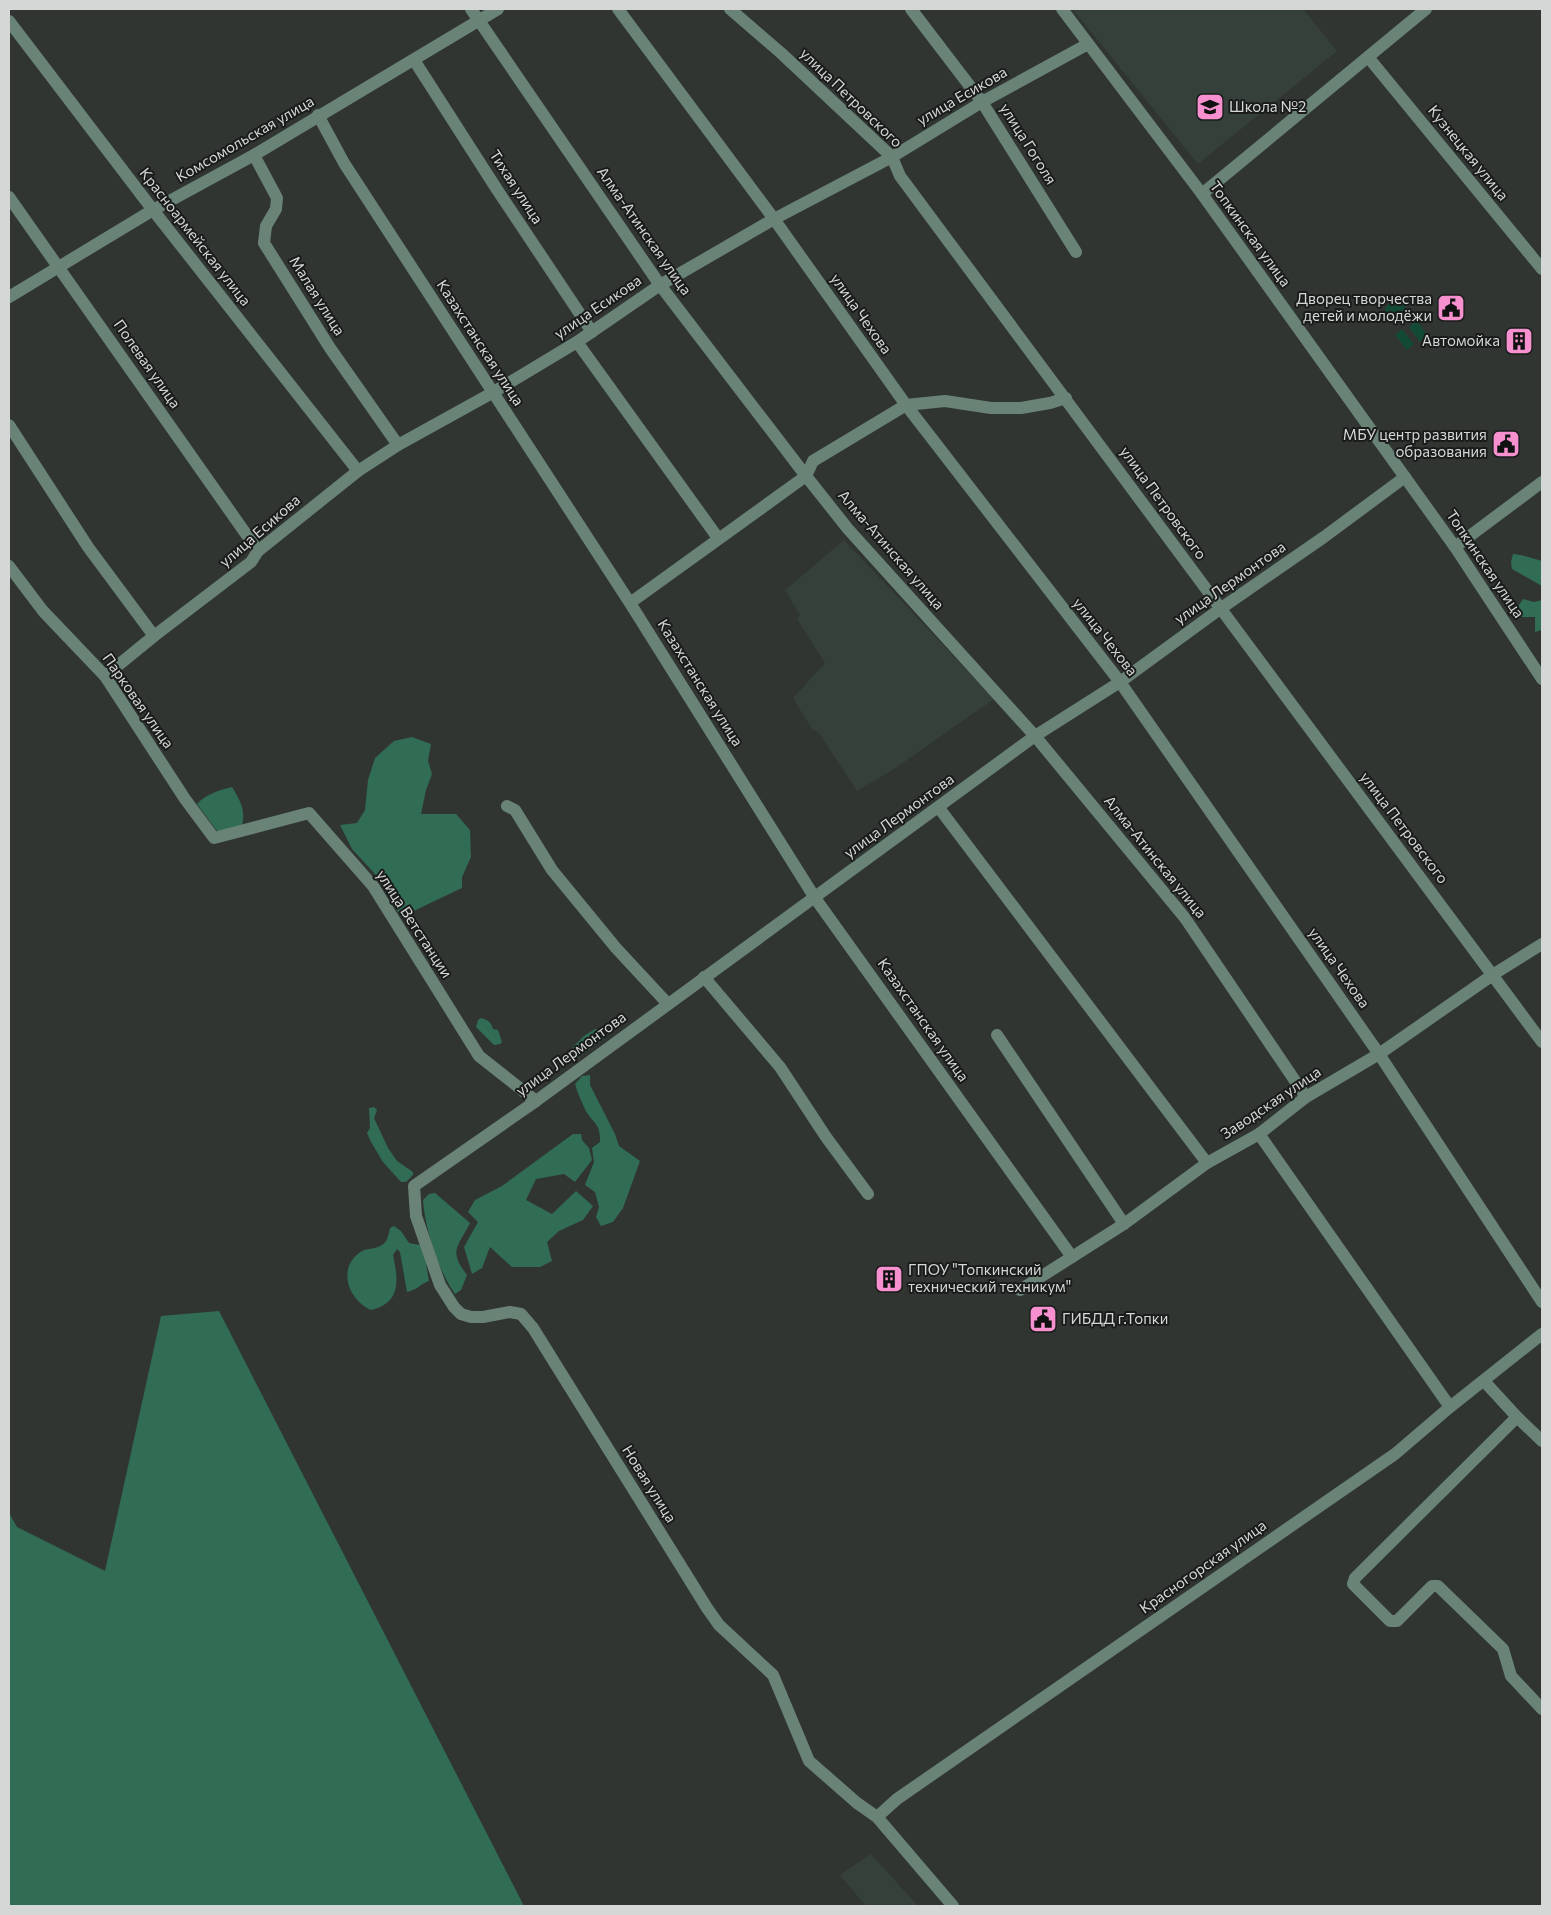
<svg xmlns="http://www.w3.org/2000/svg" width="1551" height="1915" viewBox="0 0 1551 1915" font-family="Commissioner,sans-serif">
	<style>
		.built { fill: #35403b }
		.green { fill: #134a35 }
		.forest { fill: #306d54 }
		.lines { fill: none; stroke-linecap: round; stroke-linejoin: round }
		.minor { stroke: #6a8377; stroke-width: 12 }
		.labels { text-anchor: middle; stroke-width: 4; stroke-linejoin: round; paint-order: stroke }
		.street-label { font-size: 15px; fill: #d4d7d6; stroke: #1a1c1b }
		.poi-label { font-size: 15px; fill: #d4d7d6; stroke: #1a1c1b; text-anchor: start }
	</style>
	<rect width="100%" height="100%" fill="#303532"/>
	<g class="built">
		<path d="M 1077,9 L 1303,9 L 1337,51 L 1198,164 L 1074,11 Z"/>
		<path d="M 844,540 L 994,699 L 894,769 L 857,791 L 819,733 L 812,729 L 793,698 L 825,663 L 797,619 L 800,615 L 785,590 Z"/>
		<path d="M 871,1854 L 918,1906 L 866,1906 L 840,1875 Z"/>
	</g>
	<g class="green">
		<circle cx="1396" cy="312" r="11"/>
		<path d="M 1417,321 L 1428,336 L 1420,342 L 1409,327 Z"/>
		<path d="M 1402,329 L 1414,344 L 1407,350 L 1395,335 Z"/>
	</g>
	<g class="forest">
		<path d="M 1513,554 L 1521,555 L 1542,561 L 1542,586 L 1512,569 L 1511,562 Z"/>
		<path d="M 1523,599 L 1534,602 L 1542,600 L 1542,630 L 1535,632 L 1535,617 L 1518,617 L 1517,608 Z"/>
		<path d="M 412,737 L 431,744 L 428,761 L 432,774 L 426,790 L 421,814 L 456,814 L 470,830 L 471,857 L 462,877 L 462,888 L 401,917 L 375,874 L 352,849 L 340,825 L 357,823 L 365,810 L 368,780 L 375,758 L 394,741 Z"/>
		<path d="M 232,787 C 240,800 246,811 242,826 L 228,832 L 217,831 L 197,804 C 206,794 220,790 232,787 Z"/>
		<path d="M 481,1018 C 488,1020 491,1022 493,1029 L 498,1030 L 502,1042 L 500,1044 L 494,1045 L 476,1027 L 478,1020 Z"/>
		<path d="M 595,1029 L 604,1031 L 606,1037 L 576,1059 L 571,1058 L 568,1052 L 584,1036 Z"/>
		<path d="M 590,1075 L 590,1085 L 615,1134 L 619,1146 L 640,1161 L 623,1208 L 613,1222 L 601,1226 L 596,1217 L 599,1207 L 595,1192 L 585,1185 L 594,1162 L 592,1148 L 600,1142 C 601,1121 590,1122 584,1107 C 581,1100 577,1092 575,1084 L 582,1076 Z"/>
		<path d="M 374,1107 L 377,1110 L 374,1118 L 388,1148 L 397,1161 L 413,1172 L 413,1175 L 406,1182 L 401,1182 L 383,1162 L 371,1142 L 367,1133 L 370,1128 L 369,1108 Z"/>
		<path d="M 573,1134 L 581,1134 L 582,1140 L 589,1148 L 592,1160 L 575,1182 L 564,1174 L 536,1179 L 526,1200 L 552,1214 L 576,1191 L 593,1206 L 583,1220 L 559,1231 L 547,1242 L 552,1261 L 540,1267 L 512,1267 L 490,1247 L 482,1268 L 472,1274 L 464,1247 L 478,1222 L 468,1212 L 475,1200 L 502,1186 Z"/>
		<path d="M 435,1193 L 470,1223 C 458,1247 448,1250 467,1275 L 461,1290 L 455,1294 C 438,1270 425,1229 423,1200 L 429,1194 Z"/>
		<path d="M 394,1226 L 401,1231 L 409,1243 L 420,1245 L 425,1258 L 429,1281 C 420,1284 417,1290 407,1292 L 400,1252 L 397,1249 L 393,1255 C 398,1279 402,1303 371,1310 C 349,1300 337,1270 359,1253 C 366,1247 375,1250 382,1245 C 387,1242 389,1234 390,1228 Z"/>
		<path d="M 219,1311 L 524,1906 L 9,1906 L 9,1513 L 17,1527 L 105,1571 L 161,1316 Z"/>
	</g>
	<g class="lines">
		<g class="minor">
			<path d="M 471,9 L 660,285 L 806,476 L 848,529 L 1035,736 L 1185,918 L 1306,1097"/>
			<path d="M 618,9 L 774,219 L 906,405 L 1120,682 L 1379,1054 L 1542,1302"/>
			<path d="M 730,9 L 781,53 L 892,157 L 900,176 L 1542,1042"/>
			<path d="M 911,9 L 982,102 L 1076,252"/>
			<path d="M 1062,9 L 1202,194 L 1455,547 L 1542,679"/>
			<path d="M 9,21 L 153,210 L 358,471"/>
			<path d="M 1368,57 L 1542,269"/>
			<path d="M 414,60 L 496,188 L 592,332"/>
			<path d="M 318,115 L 344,163 L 630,603 L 815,898 L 1072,1257"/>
			<path d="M 254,155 L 277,198 L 276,209 L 266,226 L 264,243 L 330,348 L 398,445"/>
			<path d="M 1202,194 L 1426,9"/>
			<path d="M 9,197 L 258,551"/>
			<path d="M 9,297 L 153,210 L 254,155 L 498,9"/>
			<path d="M 577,342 L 718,538"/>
			<path d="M 9,425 L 88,547 L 154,636"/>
			<path d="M 1455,547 L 1542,482"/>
			<path d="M 9,566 L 43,611 L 105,676 L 185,799 L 214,838 L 309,813 L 373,886 L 479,1056 L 536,1101"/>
			<path d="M 630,603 L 806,476 L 813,461 L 906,405 L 945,401 L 991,408 L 1021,408 L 1050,403 L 1066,398"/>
			<path d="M 105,676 L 154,636 L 251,562 L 258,551 L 358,471 L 398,445 L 492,393 L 577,342 L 660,285 L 774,219 L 892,157 L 982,102 L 1088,44"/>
			<path d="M 507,806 L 515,810 L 552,870 L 616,948 L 668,1004"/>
			<path d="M 939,808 L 1207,1163"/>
			<path d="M 704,977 L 780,1067 L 826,1137 L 868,1194"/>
			<path d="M 997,1035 L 1124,1224"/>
			<path d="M 1259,1134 L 1450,1407"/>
			<path d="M 1020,1290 L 1124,1224 L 1207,1163 L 1259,1134 L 1306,1097 L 1379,1054 L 1494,974 L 1542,944"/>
			<path d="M 1484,1381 L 1517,1417 L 1355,1578 L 1353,1584 L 1390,1621 L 1397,1621 L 1432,1586 L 1438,1586 L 1503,1649 L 1511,1676 L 1542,1709"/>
			<path d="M 1517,1417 L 1542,1441"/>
			<path d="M 877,1817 L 897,1799 L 1395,1454 L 1450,1407 L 1542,1334"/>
			<path d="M 953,1906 L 877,1817 L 857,1803 L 809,1761 L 773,1675 L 719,1625 L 707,1608 L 533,1328 L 521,1314 L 510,1312 L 483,1317 L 471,1317 L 461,1314 L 454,1307 L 440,1285 L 416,1216 L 414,1186 L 536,1101 L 1035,736 L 1120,682 L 1220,609 L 1324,537 L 1405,477"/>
		</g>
	</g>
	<defs>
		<symbol id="school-square" viewBox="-11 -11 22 22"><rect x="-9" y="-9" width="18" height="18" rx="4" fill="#f790ce" stroke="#1a1c1b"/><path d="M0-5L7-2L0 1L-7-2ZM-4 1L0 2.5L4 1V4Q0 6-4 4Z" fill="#111"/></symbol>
		<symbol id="civic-square" viewBox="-11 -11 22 22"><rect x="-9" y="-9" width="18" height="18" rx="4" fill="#f790ce" stroke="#1a1c1b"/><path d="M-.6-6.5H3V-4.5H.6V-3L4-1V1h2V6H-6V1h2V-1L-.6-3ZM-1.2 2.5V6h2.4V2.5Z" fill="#111"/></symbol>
		<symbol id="building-square" viewBox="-11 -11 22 22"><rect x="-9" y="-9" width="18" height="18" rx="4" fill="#f790ce" stroke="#1a1c1b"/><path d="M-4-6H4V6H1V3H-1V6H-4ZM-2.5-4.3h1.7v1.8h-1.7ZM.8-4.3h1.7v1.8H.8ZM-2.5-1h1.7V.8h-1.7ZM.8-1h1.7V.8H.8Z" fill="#111"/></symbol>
	</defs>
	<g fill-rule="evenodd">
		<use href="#school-square" x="1194" y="91" width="32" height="32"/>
		<use href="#civic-square" x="1435" y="292" width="32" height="32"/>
		<use href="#building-square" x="1503" y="325" width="32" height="32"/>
		<use href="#civic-square" x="1490" y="428" width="32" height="32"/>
		<use href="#building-square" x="873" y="1263" width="32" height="32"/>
		<use href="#civic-square" x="1027" y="1303" width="32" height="32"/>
	</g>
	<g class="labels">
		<g class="street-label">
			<text transform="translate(962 96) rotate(-30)" y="5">улица Есикова</text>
			<text transform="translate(851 98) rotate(44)" y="5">улица Петровского</text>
			<text transform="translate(245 139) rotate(-30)" y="5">Комсомольская улица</text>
			<text transform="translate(1028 144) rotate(58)" y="5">улица Гоголя</text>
			<text transform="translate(1468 153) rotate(51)" y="5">Кузнецкая улица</text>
			<text transform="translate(516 187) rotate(57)" y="5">Тихая улица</text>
			<text transform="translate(644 231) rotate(55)" y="5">Алма-Атинская улица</text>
			<text transform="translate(1250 234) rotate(54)" y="5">Топкинская улица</text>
			<text transform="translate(195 237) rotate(52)" y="5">Красноармейская улица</text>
			<text transform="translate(317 296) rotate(58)" y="5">Малая улица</text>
			<text transform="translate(598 307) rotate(-34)" y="5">улица Есикова</text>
			<text transform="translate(861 314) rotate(55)" y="5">улица Чехова</text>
			<text transform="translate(480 343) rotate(57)" y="5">Казахстанская улица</text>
			<text transform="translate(147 364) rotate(55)" y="5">Полевая улица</text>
			<text transform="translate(1163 503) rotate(54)" y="5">улица Петровского</text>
			<text transform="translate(260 531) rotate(-41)" y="5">улица Есикова</text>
			<text transform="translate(891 550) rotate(49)" y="5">Алма-Атинская улица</text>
			<text transform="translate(1485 564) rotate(56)" y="5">Топкинская улица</text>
			<text transform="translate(1230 583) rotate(-35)" y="5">улица Лермонтова</text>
			<text transform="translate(1105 637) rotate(52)" y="5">улица Чехова</text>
			<text transform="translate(700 683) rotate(58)" y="5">Казахстанская улица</text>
			<text transform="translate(138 701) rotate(55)" y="5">Парковая улица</text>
			<text transform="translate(899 816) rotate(-36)" y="5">улица Лермонтова</text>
			<text transform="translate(1404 828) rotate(53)" y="5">улица Петровского</text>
			<text transform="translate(1155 857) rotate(51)" y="5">Алма-Атинская улица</text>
			<text transform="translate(414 924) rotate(57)" y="5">улица Ветстанции</text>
			<text transform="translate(1339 968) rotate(55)" y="5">улица Чехова</text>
			<text transform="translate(923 1020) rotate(55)" y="5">Казахстанская улица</text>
			<text transform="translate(571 1054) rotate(-36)" y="5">улица Лермонтова</text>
			<text transform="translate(1271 1103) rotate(-34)" y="5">Заводская улица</text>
			<text transform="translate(649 1484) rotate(58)" y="5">Новая улица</text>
			<text transform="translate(1203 1567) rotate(-35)" y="5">Красногорская улица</text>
		</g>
		<g class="poi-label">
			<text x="1229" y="112">Школа №2</text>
			<text x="1432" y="304" text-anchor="end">Дворец творчества<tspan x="1432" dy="17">детей и молодёжи</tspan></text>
			<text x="1500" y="346" text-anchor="end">Автомойка</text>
			<text x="1487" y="440" text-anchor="end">МБУ центр развития<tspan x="1487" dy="17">образования</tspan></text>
			<text x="908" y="1275">ГПОУ "Топкинский<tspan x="908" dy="17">технический техникум"</tspan></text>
			<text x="1062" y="1324">ГИБДД г.Топки</text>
		</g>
	</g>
	<rect width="1551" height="1915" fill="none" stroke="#d4d7d6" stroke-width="20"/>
</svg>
